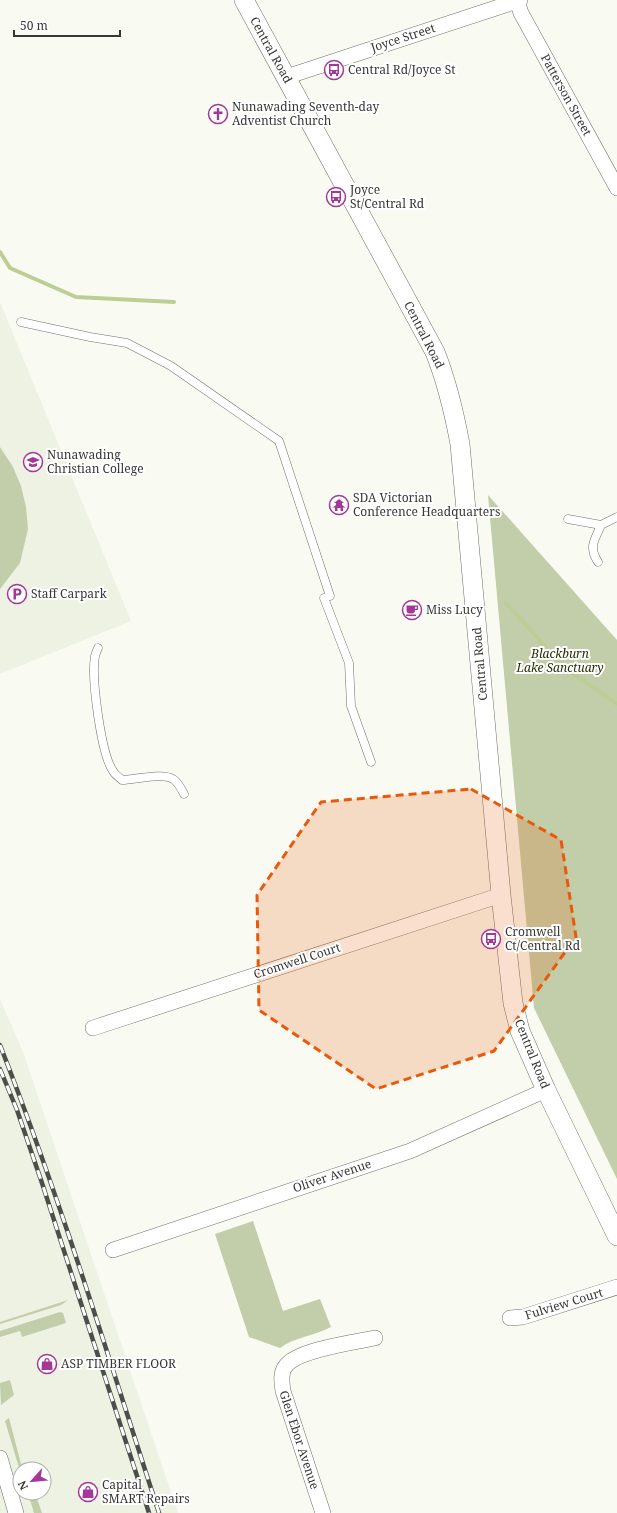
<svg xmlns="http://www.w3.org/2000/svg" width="617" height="1513" viewBox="0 0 617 1513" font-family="'Noto Serif',serif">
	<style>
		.built { fill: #edf2e3; fill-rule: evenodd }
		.green { fill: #c2cda9 }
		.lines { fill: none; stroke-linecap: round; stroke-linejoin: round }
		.stream { stroke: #bdce94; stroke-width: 4 }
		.service-casing { stroke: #6f716a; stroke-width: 9 }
		.minor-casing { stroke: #6f716a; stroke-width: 16 }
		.tertiary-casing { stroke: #6f716a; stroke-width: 20 }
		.service { stroke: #fff; stroke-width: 8 }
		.minor { stroke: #fff; stroke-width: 15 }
		.tertiary { stroke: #fff; stroke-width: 19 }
		.rail-casing { stroke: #4c4e4a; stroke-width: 4.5 }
		.rail { stroke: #fff; stroke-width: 3; stroke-dasharray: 9; stroke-linecap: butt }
		.marked { fill: #e8590c; fill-opacity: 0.2; stroke: #e8590c; stroke-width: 3; stroke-dasharray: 8 5; stroke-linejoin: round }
		.labels { text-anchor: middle; stroke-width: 4; stroke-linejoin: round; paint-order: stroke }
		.street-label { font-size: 12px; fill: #373835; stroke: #fff }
		.poi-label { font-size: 12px; fill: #373835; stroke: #fff; text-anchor: start }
		.park-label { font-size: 12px; font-style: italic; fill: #263003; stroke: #fff }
	</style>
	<rect width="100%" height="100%" fill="#f9fbf3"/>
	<g class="built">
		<path d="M 0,302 L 131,621 L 0,674 Z"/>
		<path d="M 0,999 L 23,1052 L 178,1513 L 0,1513 ZM 20,1469 L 44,1469 L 44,1493 L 20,1493 Z"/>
	</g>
	<g class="green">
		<path d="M 0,447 L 13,467 L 21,486 L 26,507 L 28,529 L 20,563 L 0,589 Z"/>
		<path d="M 488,495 L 617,640 L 617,1179 L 534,1008 Z"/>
		<path d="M 253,1221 L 283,1311 L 320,1299 L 331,1327 C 314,1336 295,1337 280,1348 L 249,1337 L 215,1234 Z"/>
		<path d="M 68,1300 L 61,1305 L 0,1324 L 0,1322 Z"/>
		<path d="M 60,1312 L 63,1313 L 66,1323 L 22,1337 L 20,1331 L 0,1337 L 0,1331 Z"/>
		<path d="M 10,1380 L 14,1395 L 1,1405 L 0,1383 Z"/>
		<path d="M 9,1418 L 21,1464 L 26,1462 L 28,1469 L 20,1469 L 20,1471 L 5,1421 Z"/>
		<path d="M 28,1493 L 35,1493 L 42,1513 L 34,1513 Z"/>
	</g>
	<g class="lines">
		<g class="stream">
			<path d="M 0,252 L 10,268 L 76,297 L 174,302"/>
			<path d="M 506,603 L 529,628 L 561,665 L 617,704"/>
		</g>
		<defs>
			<g id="service">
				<path d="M 21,322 L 90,337 L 127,343 L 171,366 L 279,441 L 330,596"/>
				<path d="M 568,519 L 601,525"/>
				<path d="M 598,562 C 588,546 595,540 601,525 L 617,517"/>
				<path d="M 324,598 L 349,663 L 351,706 L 371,762"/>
				<path d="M 98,648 C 97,650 96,653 95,656 C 91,677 101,754 113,771 C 115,775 119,777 122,780 C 135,780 162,772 173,779 C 178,782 181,788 184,794"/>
			</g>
			<g id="minor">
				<path d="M 517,1 L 521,13 L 617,188"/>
				<path d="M 286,77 L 520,0"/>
				<path d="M 93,1028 L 501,895"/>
				<path d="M 113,1250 L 410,1151 L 546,1090"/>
				<path d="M 510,1318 L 523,1317 L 617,1287"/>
				<path d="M 0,1458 L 16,1513"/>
				<path d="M 323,1513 L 283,1391 C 282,1383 280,1374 285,1367 C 295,1350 355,1342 375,1338"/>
			</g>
			<path id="tertiary" d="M 244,0 L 435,352 C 447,382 454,412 460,444 L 501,895 L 513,1003 L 520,1031 L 546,1090 L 617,1236"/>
		</defs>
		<use href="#service" class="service-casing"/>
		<use href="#minor" class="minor-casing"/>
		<use href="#tertiary" class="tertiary-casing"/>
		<use href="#service" class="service"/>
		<use href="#minor" class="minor"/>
		<use href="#tertiary" class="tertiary"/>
		<defs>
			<g id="rail">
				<path d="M 0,1045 C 60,1198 108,1356 159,1513"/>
				<path d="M 0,1069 L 17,1110 L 42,1183 L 149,1513"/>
			</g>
		</defs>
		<use href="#rail" class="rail-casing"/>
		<use href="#rail" class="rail"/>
	</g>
	<path class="marked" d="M 471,789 L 561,840 L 576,937 L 494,1051 L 376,1089 L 259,1010 L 257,895 L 321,802 Z"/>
	<defs>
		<symbol id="bus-ring" viewBox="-11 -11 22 22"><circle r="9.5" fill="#fff" stroke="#a33899" stroke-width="1.5"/><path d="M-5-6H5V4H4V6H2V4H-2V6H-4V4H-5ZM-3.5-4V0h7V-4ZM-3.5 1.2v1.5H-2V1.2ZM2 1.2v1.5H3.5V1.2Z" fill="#a33899"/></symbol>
		<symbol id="church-ring" viewBox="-11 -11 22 22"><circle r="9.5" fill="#fff" stroke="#a33899" stroke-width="1.5"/><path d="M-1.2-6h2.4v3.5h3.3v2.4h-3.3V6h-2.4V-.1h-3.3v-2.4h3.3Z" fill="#a33899"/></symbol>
		<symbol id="school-ring" viewBox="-11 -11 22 22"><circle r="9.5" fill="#fff" stroke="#a33899" stroke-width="1.5"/><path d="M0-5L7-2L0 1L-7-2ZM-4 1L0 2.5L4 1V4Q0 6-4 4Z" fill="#a33899"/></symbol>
		<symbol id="temple-ring" viewBox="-11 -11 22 22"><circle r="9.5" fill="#fff" stroke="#a33899" stroke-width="1.5"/><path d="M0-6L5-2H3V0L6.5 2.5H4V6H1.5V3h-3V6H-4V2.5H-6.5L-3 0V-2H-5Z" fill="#a33899"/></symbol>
		<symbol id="parking-ring" viewBox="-11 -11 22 22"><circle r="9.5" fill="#fff" stroke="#a33899" stroke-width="1.5"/><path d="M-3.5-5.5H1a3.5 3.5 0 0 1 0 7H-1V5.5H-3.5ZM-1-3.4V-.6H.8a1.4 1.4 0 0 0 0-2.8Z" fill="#a33899"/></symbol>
		<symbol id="cafe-ring" viewBox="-11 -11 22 22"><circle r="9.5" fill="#fff" stroke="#a33899" stroke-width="1.5"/><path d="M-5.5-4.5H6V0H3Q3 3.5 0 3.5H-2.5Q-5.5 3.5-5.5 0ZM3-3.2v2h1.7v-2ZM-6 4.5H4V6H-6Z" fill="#a33899"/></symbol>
		<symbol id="shop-ring" viewBox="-11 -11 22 22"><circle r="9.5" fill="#fff" stroke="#a33899" stroke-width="1.5"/><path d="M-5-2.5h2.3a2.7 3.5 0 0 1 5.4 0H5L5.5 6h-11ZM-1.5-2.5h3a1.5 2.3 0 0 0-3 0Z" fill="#a33899"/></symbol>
	</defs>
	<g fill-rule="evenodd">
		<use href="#bus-ring" x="323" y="59" width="22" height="22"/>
		<use href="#church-ring" x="207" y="103" width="22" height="22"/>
		<use href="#bus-ring" x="325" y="186" width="22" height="22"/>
		<use href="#school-ring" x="22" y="451" width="22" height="22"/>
		<use href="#temple-ring" x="328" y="494" width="22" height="22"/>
		<use href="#parking-ring" x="6" y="583" width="22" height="22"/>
		<use href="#cafe-ring" x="401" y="599" width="22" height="22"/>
		<use href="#bus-ring" x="480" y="928" width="22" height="22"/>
		<use href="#shop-ring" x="36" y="1353" width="22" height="22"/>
		<use href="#shop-ring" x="77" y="1481" width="22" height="22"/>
	</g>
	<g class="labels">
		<g class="street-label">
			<text transform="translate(403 38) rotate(-18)" y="4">Joyce Street</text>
			<text transform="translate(271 50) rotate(61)" y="4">Central Road</text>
			<text transform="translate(566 95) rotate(61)" y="4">Patterson Street</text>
			<text transform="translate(424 335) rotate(63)" y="4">Central Road</text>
			<text transform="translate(480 664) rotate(-95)" y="4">Central Road</text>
			<text transform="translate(297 961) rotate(-18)" y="4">Cromwell Court</text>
			<text transform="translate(532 1054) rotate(68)" y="4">Central Road</text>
			<text transform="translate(332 1176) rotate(-18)" y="4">Oliver Avenue</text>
			<text transform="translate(564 1304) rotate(-17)" y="4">Fulview Court</text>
			<text transform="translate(299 1440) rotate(72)" y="4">Glen Ebor Avenue</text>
		</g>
		<g class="poi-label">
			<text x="348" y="74">Central Rd/Joyce St</text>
			<text x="232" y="111">Nunawading Seventh-day<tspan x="232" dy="14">Adventist Church</tspan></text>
			<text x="350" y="194">Joyce<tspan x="350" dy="14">St/Central Rd</tspan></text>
			<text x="47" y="459">Nunawading<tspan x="47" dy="14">Christian College</tspan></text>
			<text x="353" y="502">SDA Victorian<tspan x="353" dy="14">Conference Headquarters</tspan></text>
			<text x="31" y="598">Staff Carpark</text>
			<text x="426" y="614">Miss Lucy</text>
			<text x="505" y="936">Cromwell<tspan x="505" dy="14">Ct/Central Rd</tspan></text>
			<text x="61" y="1368">ASP TIMBER FLOOR</text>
			<text x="102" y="1489">Capital<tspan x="102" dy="14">SMART Repairs</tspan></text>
		</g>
		<g class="park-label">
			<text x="560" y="658">Blackburn<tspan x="560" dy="14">Lake Sanctuary</tspan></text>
		</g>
	</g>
	<g transform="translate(32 1481) rotate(243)"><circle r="19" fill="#ffffff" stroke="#afafae"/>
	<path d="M0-3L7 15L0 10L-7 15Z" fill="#a33899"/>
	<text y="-6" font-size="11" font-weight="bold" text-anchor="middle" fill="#373835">N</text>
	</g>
	<path d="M14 30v6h106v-6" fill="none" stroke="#373835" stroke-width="2"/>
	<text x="20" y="30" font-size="12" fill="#373835" stroke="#ffffff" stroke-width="3" paint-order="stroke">50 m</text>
</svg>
